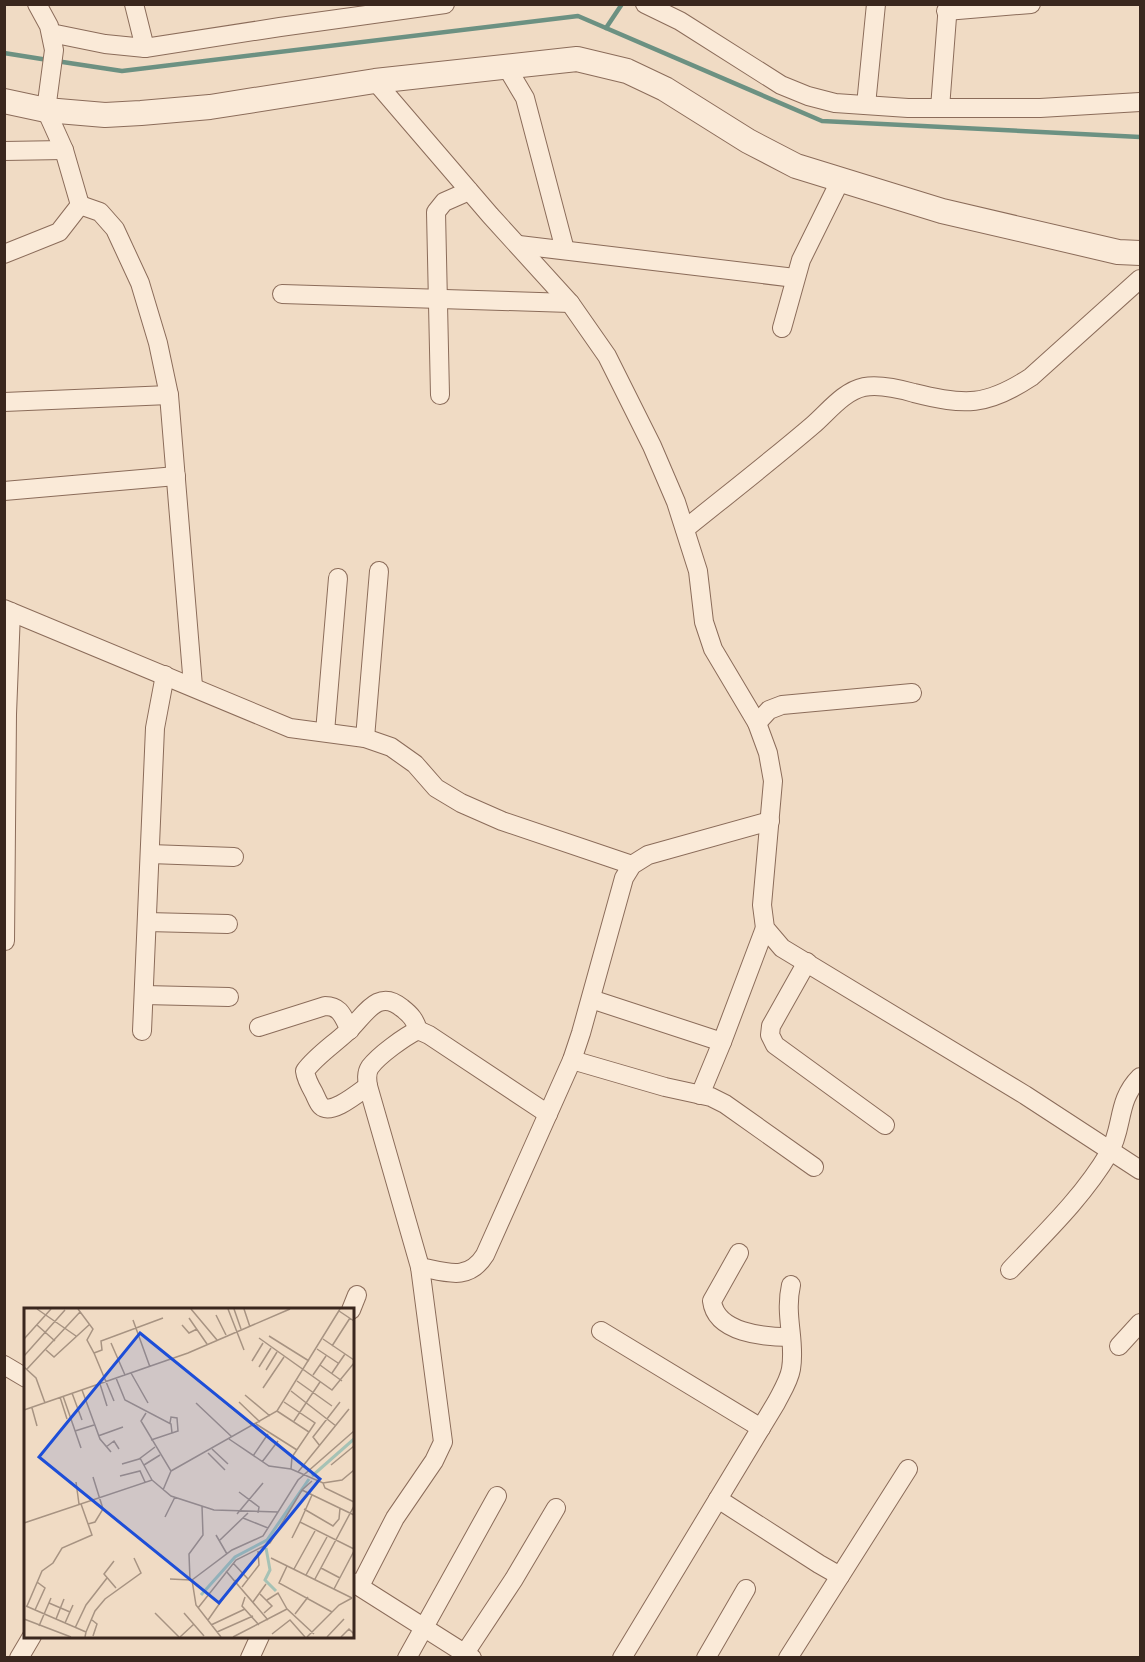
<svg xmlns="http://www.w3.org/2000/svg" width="1145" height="1662" viewBox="0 0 1145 1662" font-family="'Roboto Serif',serif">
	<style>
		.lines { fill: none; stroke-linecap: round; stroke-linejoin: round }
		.stream { stroke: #6c9182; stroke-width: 4.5 }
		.minor-casing { stroke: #8b6c5a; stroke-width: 20 }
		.tertiary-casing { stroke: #8b6c5a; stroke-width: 26 }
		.minor { stroke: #faead8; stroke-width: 18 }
		.tertiary { stroke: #faead8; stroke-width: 24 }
		.inset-river { fill: none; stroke: #a6c2b5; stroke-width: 3 }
		.inset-road { fill: none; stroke: #a79382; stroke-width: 1.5 }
		.view { fill: #1d4ed8; fill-opacity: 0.15; stroke: #1d4ed8; stroke-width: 3 }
		.inset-edge { fill: none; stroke: #3a271e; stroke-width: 3 }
	</style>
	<rect width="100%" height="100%" fill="#f0dbc4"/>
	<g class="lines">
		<g class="stream">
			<path d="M 606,28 L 622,4"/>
			<path d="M 4,53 L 48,60"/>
			<path d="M 56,61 L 122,71 L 578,16 L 822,121 L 1140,137"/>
		</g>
		<defs>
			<g id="minor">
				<path d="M 134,4 L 145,48"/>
				<path d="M 645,4 L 680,21 L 781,85 L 808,96 L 835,103 L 908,108 L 1040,108 L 1140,102"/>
				<path d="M 946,11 L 1031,4"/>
				<path d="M 51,33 L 105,44 L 145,48 L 280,27 L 445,4"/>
				<path d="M 506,66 L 525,98 L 565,250"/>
				<path d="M 375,81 L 490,215 L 570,303 L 607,356 L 652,446 L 676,502 L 698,571 L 704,622 L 713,649 L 757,723 L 768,753 L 773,781 L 762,905 L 765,928 L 782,948 L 1025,1095 L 1140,1170"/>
				<path d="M 866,105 L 876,4"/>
				<path d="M 940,108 L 948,4"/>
				<path d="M 4,151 L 64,150"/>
				<path d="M 80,205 L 100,212 L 115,229 L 140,283 L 158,343 L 169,395 L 193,686"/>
				<path d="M 519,245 L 795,278"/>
				<path d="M 4,254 L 59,232 L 80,205 L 64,150 L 46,110 L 54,50 L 49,26 L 37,4"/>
				<path d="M 282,294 L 570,303"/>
				<path d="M 782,328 L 801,260 L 840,181"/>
				<path d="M 440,395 L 436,212 L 444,202 L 469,191"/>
				<path d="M 4,402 L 169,395"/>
				<path d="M 4,491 L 176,476"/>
				<path d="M 685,529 C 727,495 771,461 813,425 C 828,412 844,391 864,387 C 880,384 900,389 914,393 C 965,406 987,406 1031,377 L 1140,279"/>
				<path d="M 4,609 L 290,728 L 365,738 L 391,747 L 415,764 L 436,788 L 461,803 L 502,821 L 632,865"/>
				<path d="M 757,723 L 769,710 L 782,705 L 912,693"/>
				<path d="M 325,732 L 338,578"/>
				<path d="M 365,738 L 379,571"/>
				<path d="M 150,854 L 234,857"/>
				<path d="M 147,922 L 228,924"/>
				<path d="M 5,941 L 7,714 L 11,612"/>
				<path d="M 807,962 L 771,1026 L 770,1035 L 775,1045 L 885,1125"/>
				<path d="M 144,995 L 229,997"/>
				<path d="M 591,999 L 722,1042"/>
				<path d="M 259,1027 L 325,1006 C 341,1006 343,1017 350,1030"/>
				<path d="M 142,1031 L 155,728 L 165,675"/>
				<path d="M 572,1060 L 665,1087 L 711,1097 L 725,1104 L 814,1167"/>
				<path d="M 368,1086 C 358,1093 331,1116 321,1106 C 318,1103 316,1097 314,1093 C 310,1086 306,1079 305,1071 C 316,1056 333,1045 347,1032 C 364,1017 377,987 402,1008 C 411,1015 415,1020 418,1030"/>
				<path d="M 700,1095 L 722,1042 L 765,928"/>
				<path d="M 739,1253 L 712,1301 C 716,1333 764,1337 790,1337"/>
				<path d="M 420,1267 C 446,1272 468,1282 485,1255 L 572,1060 L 581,1033 L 624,878 L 632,865 L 648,855 L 770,821"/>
				<path d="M 1010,1270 C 1045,1233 1083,1197 1109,1153 C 1124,1127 1116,1101 1140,1077"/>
				<path d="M 351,1310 L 357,1295"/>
				<path d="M 601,1331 L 761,1428"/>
				<path d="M 1119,1346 L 1140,1323"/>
				<path d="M 4,1365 L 26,1378"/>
				<path d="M 718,1499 L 819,1564 L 840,1576"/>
				<path d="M 352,1582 L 472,1658"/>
				<path d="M 360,1586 L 395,1518 L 434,1461 L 443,1442 L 420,1267 L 368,1086 C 367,1080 366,1073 370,1067 C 379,1055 404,1037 418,1030 L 429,1035 L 548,1114"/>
				<path d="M 465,1653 L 514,1579 L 556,1508"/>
				<path d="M 19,1658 L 32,1636"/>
				<path d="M 250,1658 L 260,1636"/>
				<path d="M 407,1658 L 497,1496"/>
				<path d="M 622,1658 L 776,1403 C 781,1393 789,1381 791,1369 C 796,1341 784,1316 791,1285"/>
				<path d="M 706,1658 L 746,1589"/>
				<path d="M 788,1658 L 908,1469"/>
			</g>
			<path id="tertiary" d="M 4,101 L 46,110 L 105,115 L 141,113 L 210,107 L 375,81 L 577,59 L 627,71 L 665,89 L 748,141 L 796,166 L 942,211 L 1118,252 L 1140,253"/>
		</defs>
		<use href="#minor" class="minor-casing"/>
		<use href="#tertiary" class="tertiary-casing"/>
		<use href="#minor" class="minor"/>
		<use href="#tertiary" class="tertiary"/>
	</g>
	<g transform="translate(24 1308)">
		<rect width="330" height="330" fill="#f0dbc4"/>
		<path class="inset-river" d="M 288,168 L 330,131M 242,240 L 246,262 L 241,272 L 252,283M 177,287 L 211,249 L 243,232 L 285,171"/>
		<path class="inset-road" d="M 13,1 L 52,28M 54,1 L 69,21 L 63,32 L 70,45 L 78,42 L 77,33 L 139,10M 167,1 L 193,32M 204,1 L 220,42M 210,1 L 217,21M 220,1 L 226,19M 315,3 L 330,13M 192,7 L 202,27M 165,10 L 183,36M 109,12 L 126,59M 13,17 L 31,33M 158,17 L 165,25 L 173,21M 245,28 L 285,53M 235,30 L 308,82 L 330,55M 0,31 L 27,1M 299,31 L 330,52M 87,35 L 101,67M 308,38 L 326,10M 293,41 L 314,55M 22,42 L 30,49 L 66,16M 70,45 L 90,93M 0,48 L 41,2M 228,53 L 239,35M 296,57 L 318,73M 0,59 L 12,70 L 21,95M 235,59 L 247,40M 3,61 L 56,4M 242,62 L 253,44M 107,65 L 124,95M 308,65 L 321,46M 289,67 L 302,48M 92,70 L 101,92 L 147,116 L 148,125 L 127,132M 273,73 L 308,98M 76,76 L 83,98M 239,80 L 260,49M 58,82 L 76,131 L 87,144M 267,83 L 312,118M 48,85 L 58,112M 221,87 L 246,108M 39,88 L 57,140M 193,88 L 229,118M 36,89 L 43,111M 215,94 L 236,114M 260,94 L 291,115 L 285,124M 172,95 L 208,129M 8,100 L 13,118M 0,102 L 164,45 L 266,1M 253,103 L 285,124 L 268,149 L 267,161 L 299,175 L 318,172 L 330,162M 122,105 L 117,113 L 147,163 L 139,182M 270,113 L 296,74M 146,115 L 147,109 L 153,110 L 154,123 L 148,125M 232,116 L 273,142M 51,123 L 70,117M 74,128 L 99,119M 205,131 L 245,158 L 267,161M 296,138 L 289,129 L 316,94M 82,139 L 90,133 L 95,141M 188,141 L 204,156M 184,145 L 201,162M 229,148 L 244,126M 116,150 L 128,172M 238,154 L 254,133M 98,156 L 115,151 L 131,139M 120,157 L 136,147M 307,157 L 330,138M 147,163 L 253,103 L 316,1M 274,164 L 325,101M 96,168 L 116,163 L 121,174M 52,174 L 55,196M 299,175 L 301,180 L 330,194M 278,182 L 330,207M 215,184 L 235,199 L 234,205M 280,201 L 309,218 L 315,211 L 316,200M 213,206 L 239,175M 141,209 L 151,189M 219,210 L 244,220M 276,214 L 288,187M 0,215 L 128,172 L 147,188 L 190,202 L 254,204M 64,216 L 71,214 L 79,201 L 69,169M 192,227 L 203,246M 268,230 L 276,214 L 330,241M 196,232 L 224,205M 247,250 L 328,290M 90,253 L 80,266 L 92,280M 209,255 L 224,271M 263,258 L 255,275 L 308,304M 297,260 L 316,270M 270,261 L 291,223M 202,263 L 244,312M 282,267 L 303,229M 146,271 L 167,272M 291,271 L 330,198M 166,272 L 165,246 L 179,227 L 178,198M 218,279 L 235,257 L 234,243M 310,281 L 330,243M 236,286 L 248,298 L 240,305M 221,289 L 218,298 L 235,317M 243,292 L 254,285 L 263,301M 229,294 L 242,276M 25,295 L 46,304M 2,298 L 62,324 L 61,329M 3,298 L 18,263 L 29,255 L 38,240 L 68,227 L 57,196M 174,300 L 212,252 L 246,235 L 278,182 L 288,173M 11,302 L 21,280 L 13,274M 131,305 L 155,329M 160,305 L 180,328M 271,306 L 284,289M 0,311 L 47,329M 32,311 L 40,291M 68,312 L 73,316 L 69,328M 184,312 L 212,272M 41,315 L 49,297M 187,317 L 221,301M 15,318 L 27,290M 51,320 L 62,297 L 83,270M 62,324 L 71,303 L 81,291 L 117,265 L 110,250M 193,324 L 229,308M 248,326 L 266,312 L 281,329M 156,329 L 170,316M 197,329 L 172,297 L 168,272 L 208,242 L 239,228 L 274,172 L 330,123M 209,329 L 263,301 L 290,326M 283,329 L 315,297 L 328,290M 303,329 L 320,311M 317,329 L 325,321 L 330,326"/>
		<path class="view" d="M 116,25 L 296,171 L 195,295 L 15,149 Z"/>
		<rect width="330" height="330" class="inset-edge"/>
	</g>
	<rect width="1145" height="1662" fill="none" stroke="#3a271e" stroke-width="12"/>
</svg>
